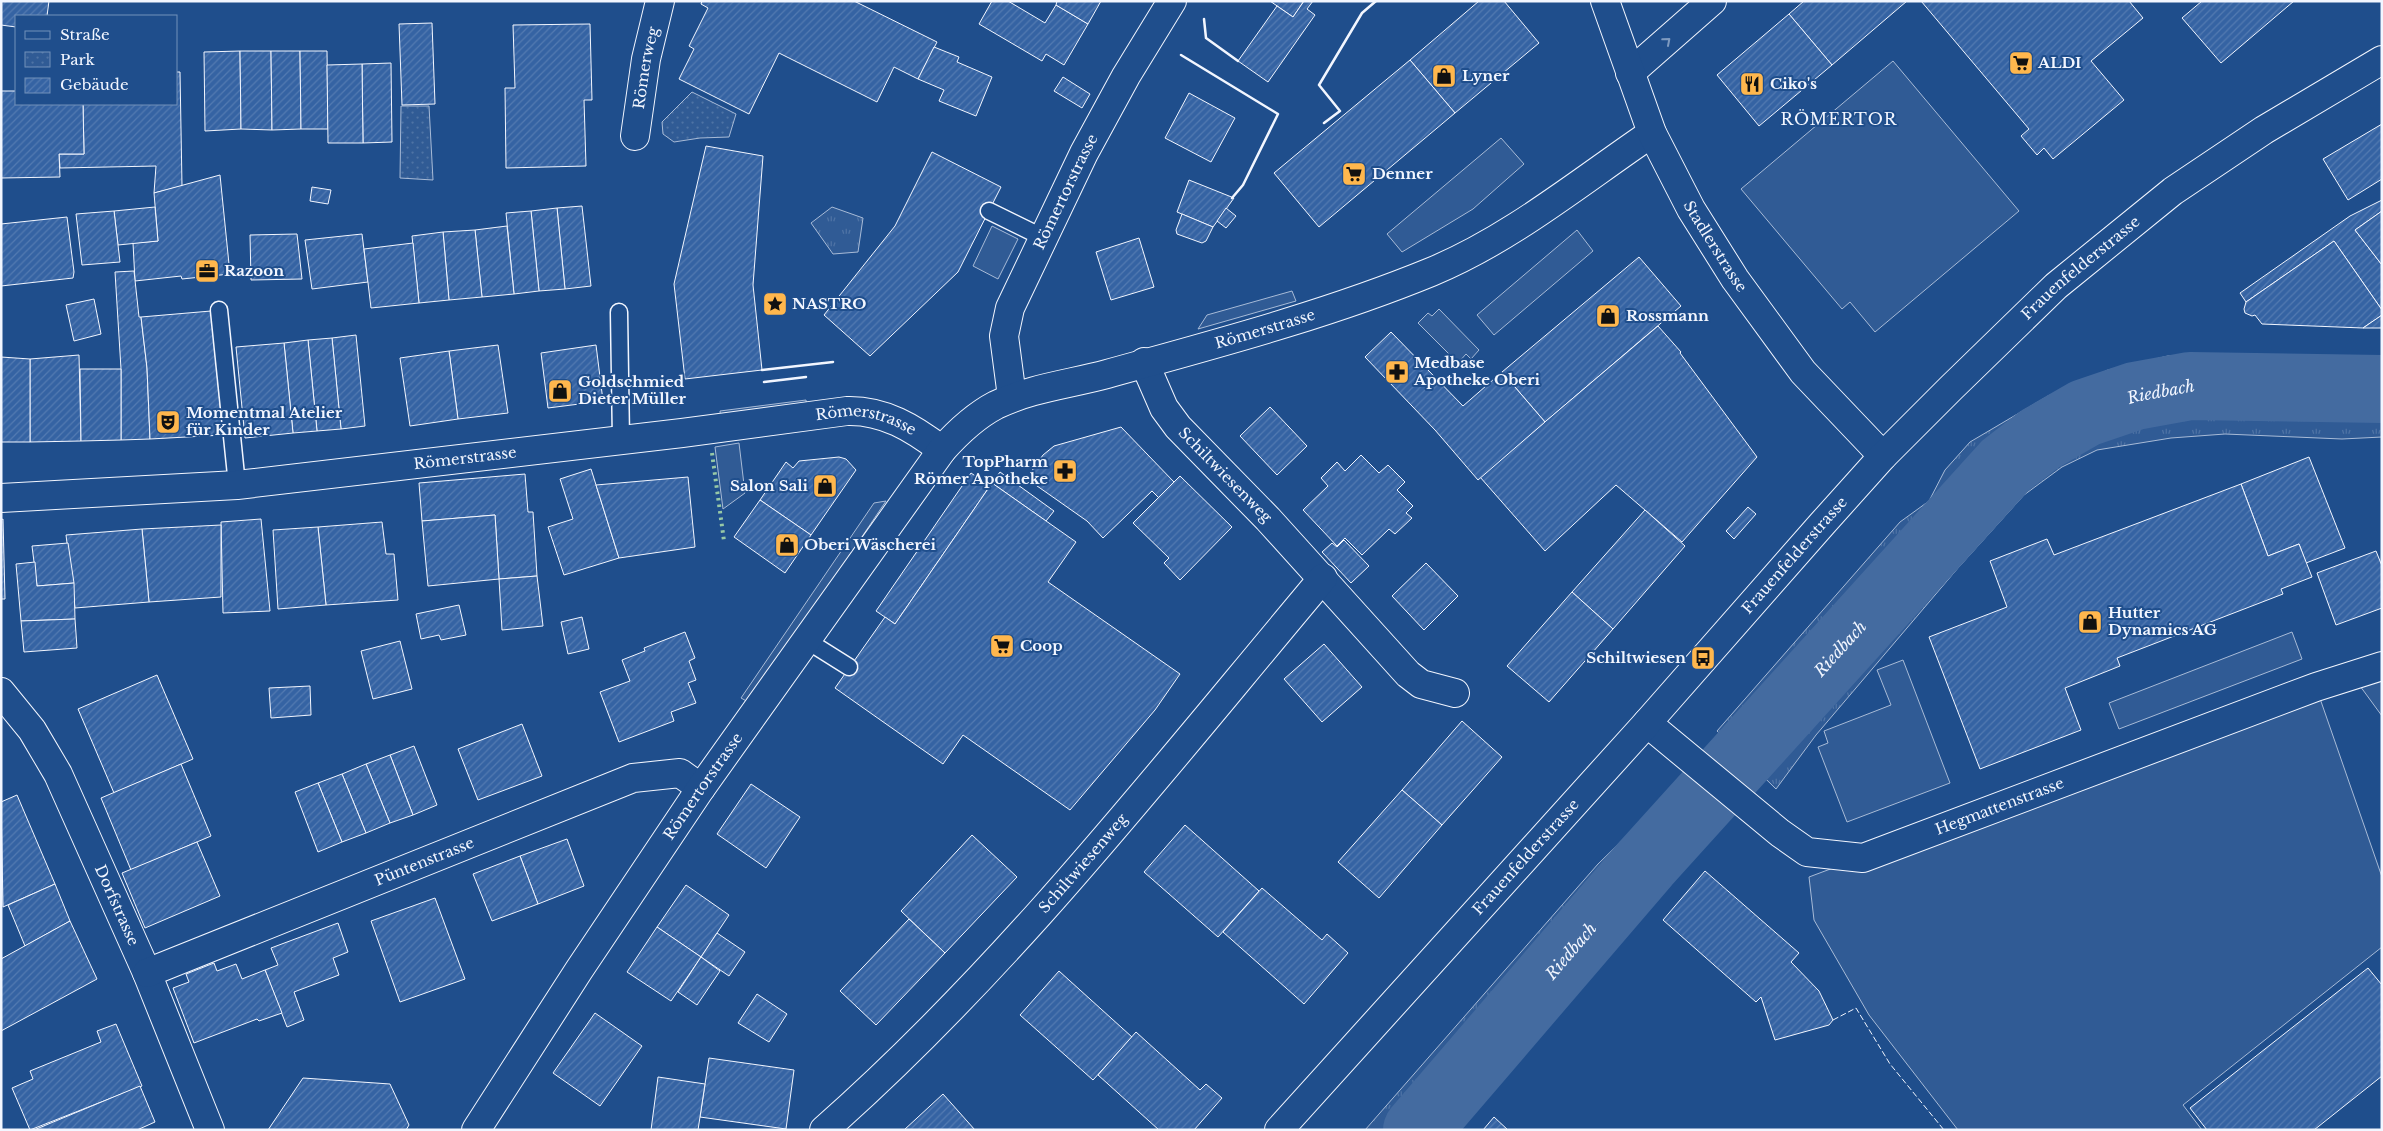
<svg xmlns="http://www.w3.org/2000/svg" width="2383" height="1131" viewBox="0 0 2383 1131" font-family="'Libre Baskerville',serif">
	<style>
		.grass { fill: url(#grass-tufts); stroke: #a8bbd7 }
		.park { fill: url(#park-dots); stroke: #a8bbd7 }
		.built { fill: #305b95; stroke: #a8bbd7 }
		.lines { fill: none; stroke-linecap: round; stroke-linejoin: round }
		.river { stroke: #446ba0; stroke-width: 68 }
		.building { fill: url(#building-hatch); stroke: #f2f6ff }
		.service-casing { stroke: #f2f6ff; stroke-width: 19 }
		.minor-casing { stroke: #f2f6ff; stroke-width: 30 }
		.secondary-casing { stroke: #f2f6ff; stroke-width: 30 }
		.primary-casing { stroke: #f2f6ff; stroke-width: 30 }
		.service { stroke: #1f4e8c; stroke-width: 16 }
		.minor { stroke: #1f4e8c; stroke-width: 28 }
		.secondary { stroke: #1f4e8c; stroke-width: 28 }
		.primary { stroke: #1f4e8c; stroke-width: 28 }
		.hedge { stroke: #97c8a6; stroke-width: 4; stroke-dasharray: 2.5 4; stroke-linecap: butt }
		.fence { stroke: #f2f6ff; stroke-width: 1; stroke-dasharray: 6 2.5; stroke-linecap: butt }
		.wall { stroke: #f2f6ff; stroke-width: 2.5 }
		.oneway { stroke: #7e9ac0 }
		.labels { text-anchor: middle; stroke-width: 4; stroke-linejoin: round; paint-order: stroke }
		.poi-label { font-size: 15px; font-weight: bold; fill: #f2f6ff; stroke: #1f4e8c; text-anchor: start }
		.street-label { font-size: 15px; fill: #f2f6ff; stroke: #1f4e8c }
		.neighbourhood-label { font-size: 16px; letter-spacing: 1px; fill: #f2f6ff; stroke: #1f4e8c }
		.water-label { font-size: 16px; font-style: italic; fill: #f2f6ff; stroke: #1f4e8c }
	</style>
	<defs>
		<pattern id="grass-tufts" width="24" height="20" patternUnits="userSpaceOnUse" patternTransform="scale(1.25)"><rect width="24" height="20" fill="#305b95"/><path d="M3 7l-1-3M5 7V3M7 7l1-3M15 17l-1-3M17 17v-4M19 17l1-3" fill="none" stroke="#4e73a5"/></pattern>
		<pattern id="park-dots" width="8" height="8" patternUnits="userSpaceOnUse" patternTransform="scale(1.25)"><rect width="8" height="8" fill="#305b95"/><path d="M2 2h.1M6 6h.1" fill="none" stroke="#4e73a5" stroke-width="1.8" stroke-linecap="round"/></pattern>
		<pattern id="building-hatch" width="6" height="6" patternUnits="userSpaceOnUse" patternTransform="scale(1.25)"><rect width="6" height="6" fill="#3563a3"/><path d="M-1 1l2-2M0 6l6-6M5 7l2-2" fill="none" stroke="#537ab1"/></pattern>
	</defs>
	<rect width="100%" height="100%" fill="#1f4e8c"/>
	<g class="grass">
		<path d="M 832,207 L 863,218 L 858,252 L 833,254 L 811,223 Z"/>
		<path d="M 2222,354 L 2332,359 L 2382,356 L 2382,437 L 2342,439 L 2225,434 L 2171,438 L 2097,450 L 2062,467 L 2024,495 L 1958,568 L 1816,735 L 1776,789 L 1717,731 L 1900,522 L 1929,501 L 1945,470 L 1970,442 L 2048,396 L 2108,370 L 2168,356 Z"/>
		<path d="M 1669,795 L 1704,824 L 1704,840 L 1596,968 L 1455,1130 L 1365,1130 L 1598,864 Z"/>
	</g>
	<g class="park">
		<path d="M 692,92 L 736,114 L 729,137 L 700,138 L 674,142 L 663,134 L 662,122 Z"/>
		<path d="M 401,106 L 429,106 L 433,180 L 400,178 Z"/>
	</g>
	<g class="built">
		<path d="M 1893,61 L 2019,211 L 1875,332 L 1850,302 L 1842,309 L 1741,189 Z"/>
		<path d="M 1501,138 L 1524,164 L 1473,209 L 1402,252 L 1387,234 Z"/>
		<path d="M 992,226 L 1018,239 L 998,279 L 973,266 Z"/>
		<path d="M 1577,230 L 1593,251 L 1494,335 L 1477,315 Z"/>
		<path d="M 1292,291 L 1296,301 L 1198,329 L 1207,315 Z"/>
		<path d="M 1439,309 L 1479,350 L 1471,359 L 1466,354 L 1458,363 L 1418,323 L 1428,313 L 1432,316 Z"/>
		<path d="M 806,400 L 807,410 L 721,421 L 720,411 Z"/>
		<path d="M 739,443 L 745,493 L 723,509 L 715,447 Z"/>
		<path d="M 886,501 L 750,703 L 741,698 L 874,503 Z"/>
		<path d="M 2292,632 L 2302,659 L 2119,729 L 2109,703 Z"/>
		<path d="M 1903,660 L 1950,783 L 1847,822 L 1818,747 L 1828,743 L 1824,731 L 1891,705 L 1877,670 Z"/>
		<path d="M 2382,666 L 2382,716 L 2352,675 Z"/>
		<path d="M 2316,687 L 2382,877 L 2382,947 L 2183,1105 L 2202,1130 L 1958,1130 L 1869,1015 L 1814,920 L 1809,877 Z"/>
	</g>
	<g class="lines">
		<path class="river" id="s1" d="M 1417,1130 L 1646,863 L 2005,466 L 2040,439 L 2085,413 L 2135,396 L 2190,386 L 2382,389"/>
	</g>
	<g class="building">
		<path d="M 1,1 L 49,1 L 47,16 L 16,16 L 16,27 L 1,25 Z"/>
		<path d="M 702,1 L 854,1 L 937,42 L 918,79 L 894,67 L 877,102 L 779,53 L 749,114 L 679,79 L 694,49 L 689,46 L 708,8 L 701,4 Z"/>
		<path d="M 992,1 L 1008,1 L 1045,23 L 1056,5 L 1088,24 L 1064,65 L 1046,54 L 1042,61 L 979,24 Z"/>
		<path d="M 1057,1 L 1101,1 L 1088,24 L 1056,5 Z"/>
		<path d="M 1270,1 L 1304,1 L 1293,17 Z"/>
		<path d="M 1304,1 L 1313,1 L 1307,9 L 1315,15 L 1268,82 L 1238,61 L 1277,6 L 1293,17 Z"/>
		<path d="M 1479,1 L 1504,1 L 1539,43 L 1455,113 L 1410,60 Z"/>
		<path d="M 1804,1 L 1907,1 L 1832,65 L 1789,14 Z"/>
		<path d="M 1921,1 L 2129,1 L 2143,18 L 2091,61 L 2124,100 L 2053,159 L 2044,148 L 2037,155 L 2021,136 L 2029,129 Z"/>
		<path d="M 2202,1 L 2294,1 L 2221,63 L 2182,18 Z"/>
		<path d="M 1789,14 L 1832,65 L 1759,126 L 1717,75 Z"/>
		<path d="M 432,23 L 435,104 L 402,105 L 399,24 Z"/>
		<path d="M 590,24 L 592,100 L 584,100 L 586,166 L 506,168 L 505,88 L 515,88 L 513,25 Z"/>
		<path d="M 934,47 L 959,57 L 957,62 L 992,77 L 976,116 L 939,101 L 944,90 L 918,79 Z"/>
		<path d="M 240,51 L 241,129 L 205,131 L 204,52 Z"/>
		<path d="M 240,51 L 271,51 L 272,130 L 241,129 Z"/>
		<path d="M 271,51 L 300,51 L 301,129 L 272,130 Z"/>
		<path d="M 300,51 L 327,51 L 328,129 L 301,129 Z"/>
		<path d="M 1410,60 L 1455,113 L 1319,227 L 1274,173 Z"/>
		<path d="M 391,63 L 392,142 L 363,143 L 362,64 Z"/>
		<path d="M 362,64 L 363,143 L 328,143 L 327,65 Z"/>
		<path d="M 176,72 L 180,72 L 182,186 L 154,193 L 156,166 L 60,168 L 59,154 L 84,154 L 83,104 L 176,104 Z"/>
		<path d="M 1063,77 L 1090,94 L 1082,108 L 1054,91 Z"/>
		<path d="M 1,91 L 16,91 L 16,104 L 83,104 L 84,154 L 59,154 L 60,177 L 1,178 Z"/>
		<path d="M 1189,93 L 1235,118 L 1211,162 L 1165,138 Z"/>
		<path d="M 2382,124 L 2382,179 L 2348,200 L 2323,159 Z"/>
		<path d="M 706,146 L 763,156 L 753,285 L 762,370 L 685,379 L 674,284 Z"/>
		<path d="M 932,152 L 1001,187 L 958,272 L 870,356 L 824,315 L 895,226 Z"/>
		<path d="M 220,175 L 230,274 L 182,279 L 181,276 L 135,281 L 133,243 L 158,241 L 154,193 Z"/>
		<path d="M 1189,180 L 1234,198 L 1213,227 L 1177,212 Z"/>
		<path d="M 312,187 L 331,190 L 328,204 L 310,201 Z"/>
		<path d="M 2382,200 L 2382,211 L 2355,230 L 2382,265 L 2382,310 L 2334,241 L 2246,302 L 2240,293 L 2350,216 Z"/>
		<path d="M 582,206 L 591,286 L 565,289 L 557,208 Z"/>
		<path d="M 155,207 L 158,241 L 118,245 L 114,211 Z"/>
		<path d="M 557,208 L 565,289 L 539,291 L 531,211 Z"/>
		<path d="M 1226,208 L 1236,216 L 1226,228 L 1217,221 Z"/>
		<path d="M 114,211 L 120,262 L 82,265 L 76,214 Z"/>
		<path d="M 531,211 L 539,291 L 514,294 L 506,213 Z"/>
		<path d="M 2382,211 L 2382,265 L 2355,230 Z"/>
		<path d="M 1182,214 L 1213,227 L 1206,241 L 1202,243 L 1177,234 L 1176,230 Z"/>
		<path d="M 67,217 L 74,272 L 73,278 L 1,286 L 1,224 Z"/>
		<path d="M 507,226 L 514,294 L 482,297 L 475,230 Z"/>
		<path d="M 475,230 L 482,297 L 449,300 L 443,232 Z"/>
		<path d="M 443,232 L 449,300 L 419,303 L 412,236 Z"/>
		<path d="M 297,234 L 302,279 L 251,280 L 250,235 Z"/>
		<path d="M 362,234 L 368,282 L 312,289 L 305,240 Z"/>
		<path d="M 1139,238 L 1154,287 L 1111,300 L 1096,252 Z"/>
		<path d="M 2334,241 L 2382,310 L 2382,315 L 2363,328 L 2262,324 L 2255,315 L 2252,316 L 2245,313 L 2244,309 L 2246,302 Z"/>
		<path d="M 413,243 L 419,303 L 371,308 L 364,249 Z"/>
		<path d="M 1639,257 L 1681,306 L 1545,422 L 1502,372 Z"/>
		<path d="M 134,271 L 139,317 L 141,317 L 147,368 L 150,439 L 121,440 L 121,369 L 115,272 Z"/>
		<path d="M 94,299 L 101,334 L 74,341 L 66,305 Z"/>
		<path d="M 211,311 L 223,435 L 150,439 L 147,368 L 141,317 Z"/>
		<path d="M 2382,315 L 2382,328 L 2363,328 Z"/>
		<path d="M 1658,326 L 1681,352 L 1680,353 L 1757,457 L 1682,542 L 1616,485 L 1545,551 L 1480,477 Z"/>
		<path d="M 1391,332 L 1463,406 L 1502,372 L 1545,422 L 1478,480 L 1435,430 L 1365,357 Z"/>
		<path d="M 356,335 L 365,426 L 341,429 L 332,338 Z"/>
		<path d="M 332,338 L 341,429 L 317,431 L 308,340 Z"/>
		<path d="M 308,340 L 317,431 L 293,433 L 284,343 Z"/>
		<path d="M 284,343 L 293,433 L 245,438 L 236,347 Z"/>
		<path d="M 498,345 L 508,413 L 458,419 L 449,351 Z"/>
		<path d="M 596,345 L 603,401 L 548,408 L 541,353 Z"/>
		<path d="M 449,351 L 458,419 L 410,426 L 400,358 Z"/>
		<path d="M 79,355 L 81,441 L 30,442 L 30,359 Z"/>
		<path d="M 1,357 L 30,359 L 30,442 L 1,442 Z"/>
		<path d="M 80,369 L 121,369 L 121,440 L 81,441 Z"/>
		<path d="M 1270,407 L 1307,446 L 1277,475 L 1240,436 Z"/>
		<path d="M 1121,427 L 1174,482 L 1159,498 L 1152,491 L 1103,538 L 1087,521 L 1030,481 L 1033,469 L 1043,455 L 1054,446 Z"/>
		<path d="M 1361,455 L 1379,473 L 1388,465 L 1405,482 L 1397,490 L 1413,506 L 1406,513 L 1412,518 L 1395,534 L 1389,529 L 1362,555 L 1345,538 L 1337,546 L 1303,510 L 1328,486 L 1321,478 L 1337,462 L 1345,471 Z"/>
		<path d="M 839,457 L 846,459 L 856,470 L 811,535 L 760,500 L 786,462 L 793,468 L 799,461 Z"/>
		<path d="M 2309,457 L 2345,548 L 2306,563 L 2299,544 L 2268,556 L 2241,484 Z"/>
		<path d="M 591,469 L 619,558 L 564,575 L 548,527 L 573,519 L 560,479 Z"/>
		<path d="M 1000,472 L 1054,511 L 1046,521 L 992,483 Z"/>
		<path d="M 971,473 L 990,486 L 895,624 L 876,611 Z"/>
		<path d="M 525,474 L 528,512 L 533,512 L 537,576 L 499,579 L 495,515 L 422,521 L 419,483 Z"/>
		<path d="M 1180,476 L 1232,527 L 1180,580 L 1164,563 L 1169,558 L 1133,523 Z"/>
		<path d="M 688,477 L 695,547 L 619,558 L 596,485 Z"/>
		<path d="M 992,483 L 1076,542 L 1048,582 L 1180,674 L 1155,710 L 1070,810 L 963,735 L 943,764 L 835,688 L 885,617 L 895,624 Z"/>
		<path d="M 2241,484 L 2268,556 L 2299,544 L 2312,577 L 2281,589 L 2283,594 L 2117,658 L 2120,666 L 2065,688 L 2081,730 L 1980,769 L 1929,637 L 2007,607 L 1990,561 L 2047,539 L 2054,555 Z"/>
		<path d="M 760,500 L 811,535 L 785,573 L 734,537 Z"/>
		<path d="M 1748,507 L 1756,514 L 1734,539 L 1726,531 Z"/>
		<path d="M 1645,510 L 1685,546 L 1613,629 L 1572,592 Z"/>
		<path d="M 495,515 L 499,579 L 428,586 L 422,521 Z"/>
		<path d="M 3,519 L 5,599 L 1,599 L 1,520 Z"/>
		<path d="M 261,519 L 270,611 L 223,613 L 221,522 Z"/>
		<path d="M 382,522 L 386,554 L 394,554 L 398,600 L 326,605 L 318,527 Z"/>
		<path d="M 221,525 L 221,597 L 149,602 L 142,529 Z"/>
		<path d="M 318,527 L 326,605 L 278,609 L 273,530 Z"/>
		<path d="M 142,529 L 149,602 L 75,608 L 66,535 Z"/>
		<path d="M 1344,540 L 1369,566 L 1351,583 L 1322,552 L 1332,543 L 1337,547 Z"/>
		<path d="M 68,543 L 74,583 L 37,586 L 32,546 Z"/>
		<path d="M 2376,551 L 2382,566 L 2382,608 L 2336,625 L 2317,573 Z"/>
		<path d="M 35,562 L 37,586 L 74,583 L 75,619 L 21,621 L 16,564 Z"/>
		<path d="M 1426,563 L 1458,596 L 1424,630 L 1392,596 Z"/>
		<path d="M 537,576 L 543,626 L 502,630 L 499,579 Z"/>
		<path d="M 1572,592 L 1613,629 L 1549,702 L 1507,666 Z"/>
		<path d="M 459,605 L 466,635 L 441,640 L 439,635 L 421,639 L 416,614 Z"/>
		<path d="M 582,617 L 589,649 L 568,654 L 561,622 Z"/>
		<path d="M 75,619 L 77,648 L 24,652 L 21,621 Z"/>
		<path d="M 685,632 L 695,658 L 689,661 L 696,680 L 688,683 L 696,703 L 671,712 L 674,721 L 619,742 L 600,692 L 630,681 L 622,660 L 645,651 L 644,648 Z"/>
		<path d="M 400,641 L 412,689 L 373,699 L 361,651 Z"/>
		<path d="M 1324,644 L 1362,687 L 1322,722 L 1284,679 Z"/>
		<path d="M 157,675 L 193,759 L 114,793 L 78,709 Z"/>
		<path d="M 310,686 L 311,715 L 271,718 L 269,688 Z"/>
		<path d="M 1462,721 L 1502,757 L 1442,825 L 1402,790 Z"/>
		<path d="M 522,724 L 542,776 L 478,800 L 458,749 Z"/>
		<path d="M 414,746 L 437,805 L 413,815 L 390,755 Z"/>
		<path d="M 390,755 L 413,815 L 390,823 L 366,764 Z"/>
		<path d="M 181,764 L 211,836 L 131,870 L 101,798 Z"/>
		<path d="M 366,764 L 390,823 L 366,833 L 342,774 Z"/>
		<path d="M 342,774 L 366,833 L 342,842 L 318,783 Z"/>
		<path d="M 318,783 L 342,842 L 318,852 L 295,792 Z"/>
		<path d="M 751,784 L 800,817 L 766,868 L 717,834 Z"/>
		<path d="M 1402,790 L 1442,825 L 1379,898 L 1338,862 Z"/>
		<path d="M 17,795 L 55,884 L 3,907 L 1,802 Z"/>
		<path d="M 1185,825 L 1259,891 L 1218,937 L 1144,872 Z"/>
		<path d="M 972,835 L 1017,877 L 945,953 L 901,911 Z"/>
		<path d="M 567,839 L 584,886 L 538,904 L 520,856 Z"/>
		<path d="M 197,842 L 220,896 L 145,928 L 122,873 Z"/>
		<path d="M 520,856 L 538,904 L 492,921 L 473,874 Z"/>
		<path d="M 1705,871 L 1799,953 L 1791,962 L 1819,991 L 1833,1020 L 1829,1025 L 1775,1040 L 1761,997 L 1756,1002 L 1663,920 Z"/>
		<path d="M 55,884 L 70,921 L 25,946 L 8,905 Z"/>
		<path d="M 686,885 L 729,915 L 701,957 L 657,927 Z"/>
		<path d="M 1262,888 L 1322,940 L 1327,934 L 1348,953 L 1304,1004 L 1223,932 Z"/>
		<path d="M 435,898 L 465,979 L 400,1002 L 371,921 Z"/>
		<path d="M 909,919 L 945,953 L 876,1025 L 840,991 Z"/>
		<path d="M 70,921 L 97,979 L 1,1031 L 1,959 Z"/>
		<path d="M 338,923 L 348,952 L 333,958 L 339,975 L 294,992 L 304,1020 L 287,1027 L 265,970 L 278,965 L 271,948 Z"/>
		<path d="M 657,927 L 701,957 L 671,1001 L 627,972 Z"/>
		<path d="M 717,933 L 745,952 L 729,976 L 701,957 Z"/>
		<path d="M 701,957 L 720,971 L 697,1005 L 678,992 Z"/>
		<path d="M 214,963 L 217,971 L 236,964 L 242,979 L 265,970 L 282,1013 L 259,1021 L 257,1019 L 194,1043 L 173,988 L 189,982 L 186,974 Z"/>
		<path d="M 2368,968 L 2382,985 L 2382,1076 L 2314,1130 L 2207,1130 L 2190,1108 Z"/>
		<path d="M 1059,971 L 1132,1037 L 1093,1080 L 1020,1015 Z"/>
		<path d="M 757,994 L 787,1014 L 769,1042 L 738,1023 Z"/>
		<path d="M 595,1013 L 642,1046 L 600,1106 L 553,1073 Z"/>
		<path d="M 116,1024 L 142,1086 L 30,1130 L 12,1088 L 33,1079 L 30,1071 L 101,1042 L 97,1031 Z"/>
		<path d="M 1136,1032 L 1200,1090 L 1206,1084 L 1222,1098 L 1194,1130 L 1159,1130 L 1098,1075 Z"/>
		<path d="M 709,1058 L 794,1070 L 786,1129 L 700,1117 Z"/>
		<path d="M 658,1077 L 705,1084 L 698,1130 L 651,1130 Z"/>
		<path d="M 303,1078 L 390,1084 L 409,1125 L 406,1130 L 268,1130 Z"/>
		<path d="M 140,1086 L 155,1122 L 137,1130 L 34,1130 Z"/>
		<path d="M 943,1094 L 975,1130 L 904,1130 Z"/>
		<path d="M 1494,1117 L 1508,1130 L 1483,1130 Z"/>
	</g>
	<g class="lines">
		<defs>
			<g id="service">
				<path d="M 989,211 L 1044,238"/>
				<path d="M 219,310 L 237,485"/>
				<path d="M 619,312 L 621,440"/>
				<path d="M 806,640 L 849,667"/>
			</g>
			<g id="minor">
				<path d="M 1630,73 L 1712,1"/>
				<path id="s2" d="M 635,136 L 646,59 L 660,1"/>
				<path id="s3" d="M 1144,362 L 1164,408 L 1178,427 L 1268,519 L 1408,674 L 1421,684 L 1455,693"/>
				<path id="s4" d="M 1012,397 L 1004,336 L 1010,308 L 1084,153 L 1126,76 L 1172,1"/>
				<path id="s5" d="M 1,498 L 237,485 L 682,433 L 847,411 C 884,410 913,428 942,450"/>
				<path id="s6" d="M 1,692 L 32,730 L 58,774 L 147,973 L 210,1130"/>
				<path id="s7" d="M 1647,723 L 1780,833 L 1807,852 L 1863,858 L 2316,687 L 2382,666"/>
				<path id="s8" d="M 147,973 L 633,778 L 680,773 L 701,788"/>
				<path id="s9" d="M 476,1130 L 579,970 L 701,788 L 942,450 C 958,432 975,416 996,405 C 1031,388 1070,384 1107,374 C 1215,344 1326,315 1431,272 C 1511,239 1581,181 1652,133"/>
				<path id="s10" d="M 824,1130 C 1010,966 1164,767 1323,578"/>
			</g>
			<g id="secondary">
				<path id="s11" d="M 1605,1 L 1652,133 L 1691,209 L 1735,279 L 1803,372 L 1883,456"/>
			</g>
			<g id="primary">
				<path id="s12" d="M 1279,1130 L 1647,723 L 1822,524 L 1883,456 L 1951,388 L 2056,286 L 2173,191 L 2264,130 L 2382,60"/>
			</g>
		</defs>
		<use href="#service" class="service-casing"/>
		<use href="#minor" class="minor-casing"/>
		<use href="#secondary" class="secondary-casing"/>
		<use href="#primary" class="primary-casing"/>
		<use href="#service" class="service"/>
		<use href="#minor" class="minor"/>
		<use href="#secondary" class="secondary"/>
		<use href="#primary" class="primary"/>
		<path class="hedge" d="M 712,453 L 724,541"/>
		<path class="fence" d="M 1833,1020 L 1856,1008 L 1890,1064 L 1944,1130"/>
		<g class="wall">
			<path d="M 1204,19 L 1206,38 L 1238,61"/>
			<path d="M 1181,55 L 1278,114 L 1243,185 L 1232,198"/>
			<path d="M 1324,123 L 1340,111 L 1319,85 L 1362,13 L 1376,1"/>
			<path d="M 762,370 L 833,362"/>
			<path d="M 764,382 L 806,377"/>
		</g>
	</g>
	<defs><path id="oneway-chevron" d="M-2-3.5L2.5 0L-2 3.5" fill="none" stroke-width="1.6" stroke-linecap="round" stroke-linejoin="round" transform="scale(1.25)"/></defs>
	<use class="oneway" href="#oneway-chevron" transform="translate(1667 41) rotate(-41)"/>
	<defs>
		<symbol id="supermarket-square" viewBox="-11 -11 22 22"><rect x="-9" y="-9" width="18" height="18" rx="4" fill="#ffb74d" stroke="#1f4e8c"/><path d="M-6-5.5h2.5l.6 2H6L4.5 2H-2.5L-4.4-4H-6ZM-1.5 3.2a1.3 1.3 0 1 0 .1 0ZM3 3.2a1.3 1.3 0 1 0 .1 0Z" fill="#111"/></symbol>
		<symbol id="shop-square" viewBox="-11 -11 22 22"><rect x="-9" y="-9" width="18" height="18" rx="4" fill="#ffb74d" stroke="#1f4e8c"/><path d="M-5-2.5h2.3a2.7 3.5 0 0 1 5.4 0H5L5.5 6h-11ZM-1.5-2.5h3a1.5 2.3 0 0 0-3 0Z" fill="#111"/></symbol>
		<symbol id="restaurant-square" viewBox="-11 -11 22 22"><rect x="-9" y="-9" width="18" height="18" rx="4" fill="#ffb74d" stroke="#1f4e8c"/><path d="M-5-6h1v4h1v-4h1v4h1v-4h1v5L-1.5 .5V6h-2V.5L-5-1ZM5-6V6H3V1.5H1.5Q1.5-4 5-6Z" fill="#111"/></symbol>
		<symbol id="office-square" viewBox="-11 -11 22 22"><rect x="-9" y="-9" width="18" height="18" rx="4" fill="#ffb74d" stroke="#1f4e8c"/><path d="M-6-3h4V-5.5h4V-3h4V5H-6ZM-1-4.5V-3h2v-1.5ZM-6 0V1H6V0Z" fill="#111"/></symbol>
		<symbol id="sight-square" viewBox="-11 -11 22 22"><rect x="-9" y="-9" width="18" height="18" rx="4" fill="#ffb74d" stroke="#1f4e8c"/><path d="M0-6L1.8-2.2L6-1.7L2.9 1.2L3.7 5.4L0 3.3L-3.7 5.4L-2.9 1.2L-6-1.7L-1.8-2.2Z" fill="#111"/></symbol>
		<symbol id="pharmacy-square" viewBox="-11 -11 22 22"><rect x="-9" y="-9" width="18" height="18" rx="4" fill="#ffb74d" stroke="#1f4e8c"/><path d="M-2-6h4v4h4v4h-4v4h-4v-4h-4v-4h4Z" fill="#111"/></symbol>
		<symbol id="theatre-square" viewBox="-11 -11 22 22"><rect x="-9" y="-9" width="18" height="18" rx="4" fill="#ffb74d" stroke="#1f4e8c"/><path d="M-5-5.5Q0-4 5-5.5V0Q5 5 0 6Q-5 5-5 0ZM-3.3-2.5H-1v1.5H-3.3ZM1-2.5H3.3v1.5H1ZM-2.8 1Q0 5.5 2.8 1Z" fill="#111"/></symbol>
		<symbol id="bus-square" viewBox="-11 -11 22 22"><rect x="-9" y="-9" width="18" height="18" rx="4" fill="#ffb74d" stroke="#1f4e8c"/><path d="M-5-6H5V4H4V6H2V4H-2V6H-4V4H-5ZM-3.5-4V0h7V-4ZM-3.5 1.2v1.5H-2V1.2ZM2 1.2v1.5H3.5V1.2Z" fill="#111"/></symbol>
	</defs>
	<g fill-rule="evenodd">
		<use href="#supermarket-square" x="2007" y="49" width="28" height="28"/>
		<use href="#shop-square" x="1430" y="62" width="28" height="28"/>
		<use href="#restaurant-square" x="1738" y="70" width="28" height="28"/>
		<use href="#supermarket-square" x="1340" y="160" width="28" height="28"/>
		<use href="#office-square" x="193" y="257" width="28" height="28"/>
		<use href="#sight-square" x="761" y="290" width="28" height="28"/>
		<use href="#shop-square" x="1594" y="302" width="28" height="28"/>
		<use href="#pharmacy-square" x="1383" y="358" width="28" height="28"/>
		<use href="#shop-square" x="546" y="377" width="28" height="28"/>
		<use href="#theatre-square" x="154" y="408" width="28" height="28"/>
		<use href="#pharmacy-square" x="1051" y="457" width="28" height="28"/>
		<use href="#shop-square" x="811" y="472" width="28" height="28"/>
		<use href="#shop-square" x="773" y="531" width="28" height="28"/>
		<use href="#shop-square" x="2076" y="608" width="28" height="28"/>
		<use href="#supermarket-square" x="988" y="632" width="28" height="28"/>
		<use href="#bus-square" x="1689" y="644" width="28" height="28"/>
	</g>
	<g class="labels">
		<g class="poi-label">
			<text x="2038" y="68">ALDI</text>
			<text x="1462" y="81">Lyner</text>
			<text x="1770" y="89">Ciko's</text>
			<text x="1372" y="179">Denner</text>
			<text x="224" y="276">Razoon</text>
			<text x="792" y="309">NASTRO</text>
			<text x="1626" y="321">Rossmann</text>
			<text x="1414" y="368">Medbase<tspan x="1414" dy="17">Apotheke Oberi</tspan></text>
			<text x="578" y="387">Goldschmied<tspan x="578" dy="17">Dieter Müller</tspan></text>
			<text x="186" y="418">Momentmal Atelier<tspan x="186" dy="17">für Kinder</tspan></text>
			<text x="1048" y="467" text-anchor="end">TopPharm<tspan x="1048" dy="17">Römer Apotheke</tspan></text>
			<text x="808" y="491" text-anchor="end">Salon Sali</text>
			<text x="804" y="550">Oberi Wäscherei</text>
			<text x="2108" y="618">Hutter<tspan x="2108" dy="17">Dynamics AG</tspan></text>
			<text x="1020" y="651">Coop</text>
			<text x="1686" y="663" text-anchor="end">Schiltwiesen</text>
		</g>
		<g class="street-label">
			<text dy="5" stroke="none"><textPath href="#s2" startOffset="69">Römerweg</textPath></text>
			<text dy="5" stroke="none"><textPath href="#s4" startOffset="219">Römertorstrasse</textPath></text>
			<text dy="5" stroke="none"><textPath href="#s11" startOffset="270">Stadlerstrasse</textPath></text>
			<text dy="5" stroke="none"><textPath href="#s12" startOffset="1178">Frauenfelderstrasse</textPath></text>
			<text dy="5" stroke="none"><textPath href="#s9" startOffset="1175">Römerstrasse</textPath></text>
			<text dy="5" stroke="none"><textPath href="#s5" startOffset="871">Römerstrasse</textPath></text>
			<text dy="5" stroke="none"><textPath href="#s5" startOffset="466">Römerstrasse</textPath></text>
			<text dy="5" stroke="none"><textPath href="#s3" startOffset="141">Schiltwiesenweg</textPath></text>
			<text dy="5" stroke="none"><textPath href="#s12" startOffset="772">Frauenfelderstrasse</textPath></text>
			<text dy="5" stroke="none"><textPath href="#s9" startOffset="412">Römertorstrasse</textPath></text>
			<text dy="5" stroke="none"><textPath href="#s7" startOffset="408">Hegmattenstrasse</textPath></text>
			<text dy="5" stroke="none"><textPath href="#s12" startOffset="368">Frauenfelderstrasse</textPath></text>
			<text dy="5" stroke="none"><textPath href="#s8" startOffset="299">Püntenstrasse</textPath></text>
			<text dy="5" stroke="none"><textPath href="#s10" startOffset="372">Schiltwiesenweg</textPath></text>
			<text dy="5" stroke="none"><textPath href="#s6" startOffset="244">Dorfstrasse</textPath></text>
		</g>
		<g class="neighbourhood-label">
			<text x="1839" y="125">RÖMERTOR</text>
		</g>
		<g class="water-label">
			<text dy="6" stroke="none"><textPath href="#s1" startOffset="1062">Riedbach</textPath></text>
			<text dy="6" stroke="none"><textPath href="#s1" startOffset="641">Riedbach</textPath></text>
			<text dy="6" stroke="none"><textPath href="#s1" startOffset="236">Riedbach</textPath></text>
		</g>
	</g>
	<rect width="2383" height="1131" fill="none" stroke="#f2f6ff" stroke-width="5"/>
	<rect x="15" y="15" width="162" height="90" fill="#1f4e8c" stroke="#7391ba"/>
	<rect x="25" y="31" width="25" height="8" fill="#1f4e8c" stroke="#7391ba"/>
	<text x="60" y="40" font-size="15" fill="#f2f6ff">Straße</text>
	<rect x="25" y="52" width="25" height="15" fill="url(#park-dots)" stroke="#7391ba"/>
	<text x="60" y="65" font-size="15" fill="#f2f6ff">Park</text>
	<rect x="25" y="78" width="25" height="15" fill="url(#building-hatch)" stroke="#7391ba"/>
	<text x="60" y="90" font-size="15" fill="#f2f6ff">Gebäude</text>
</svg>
